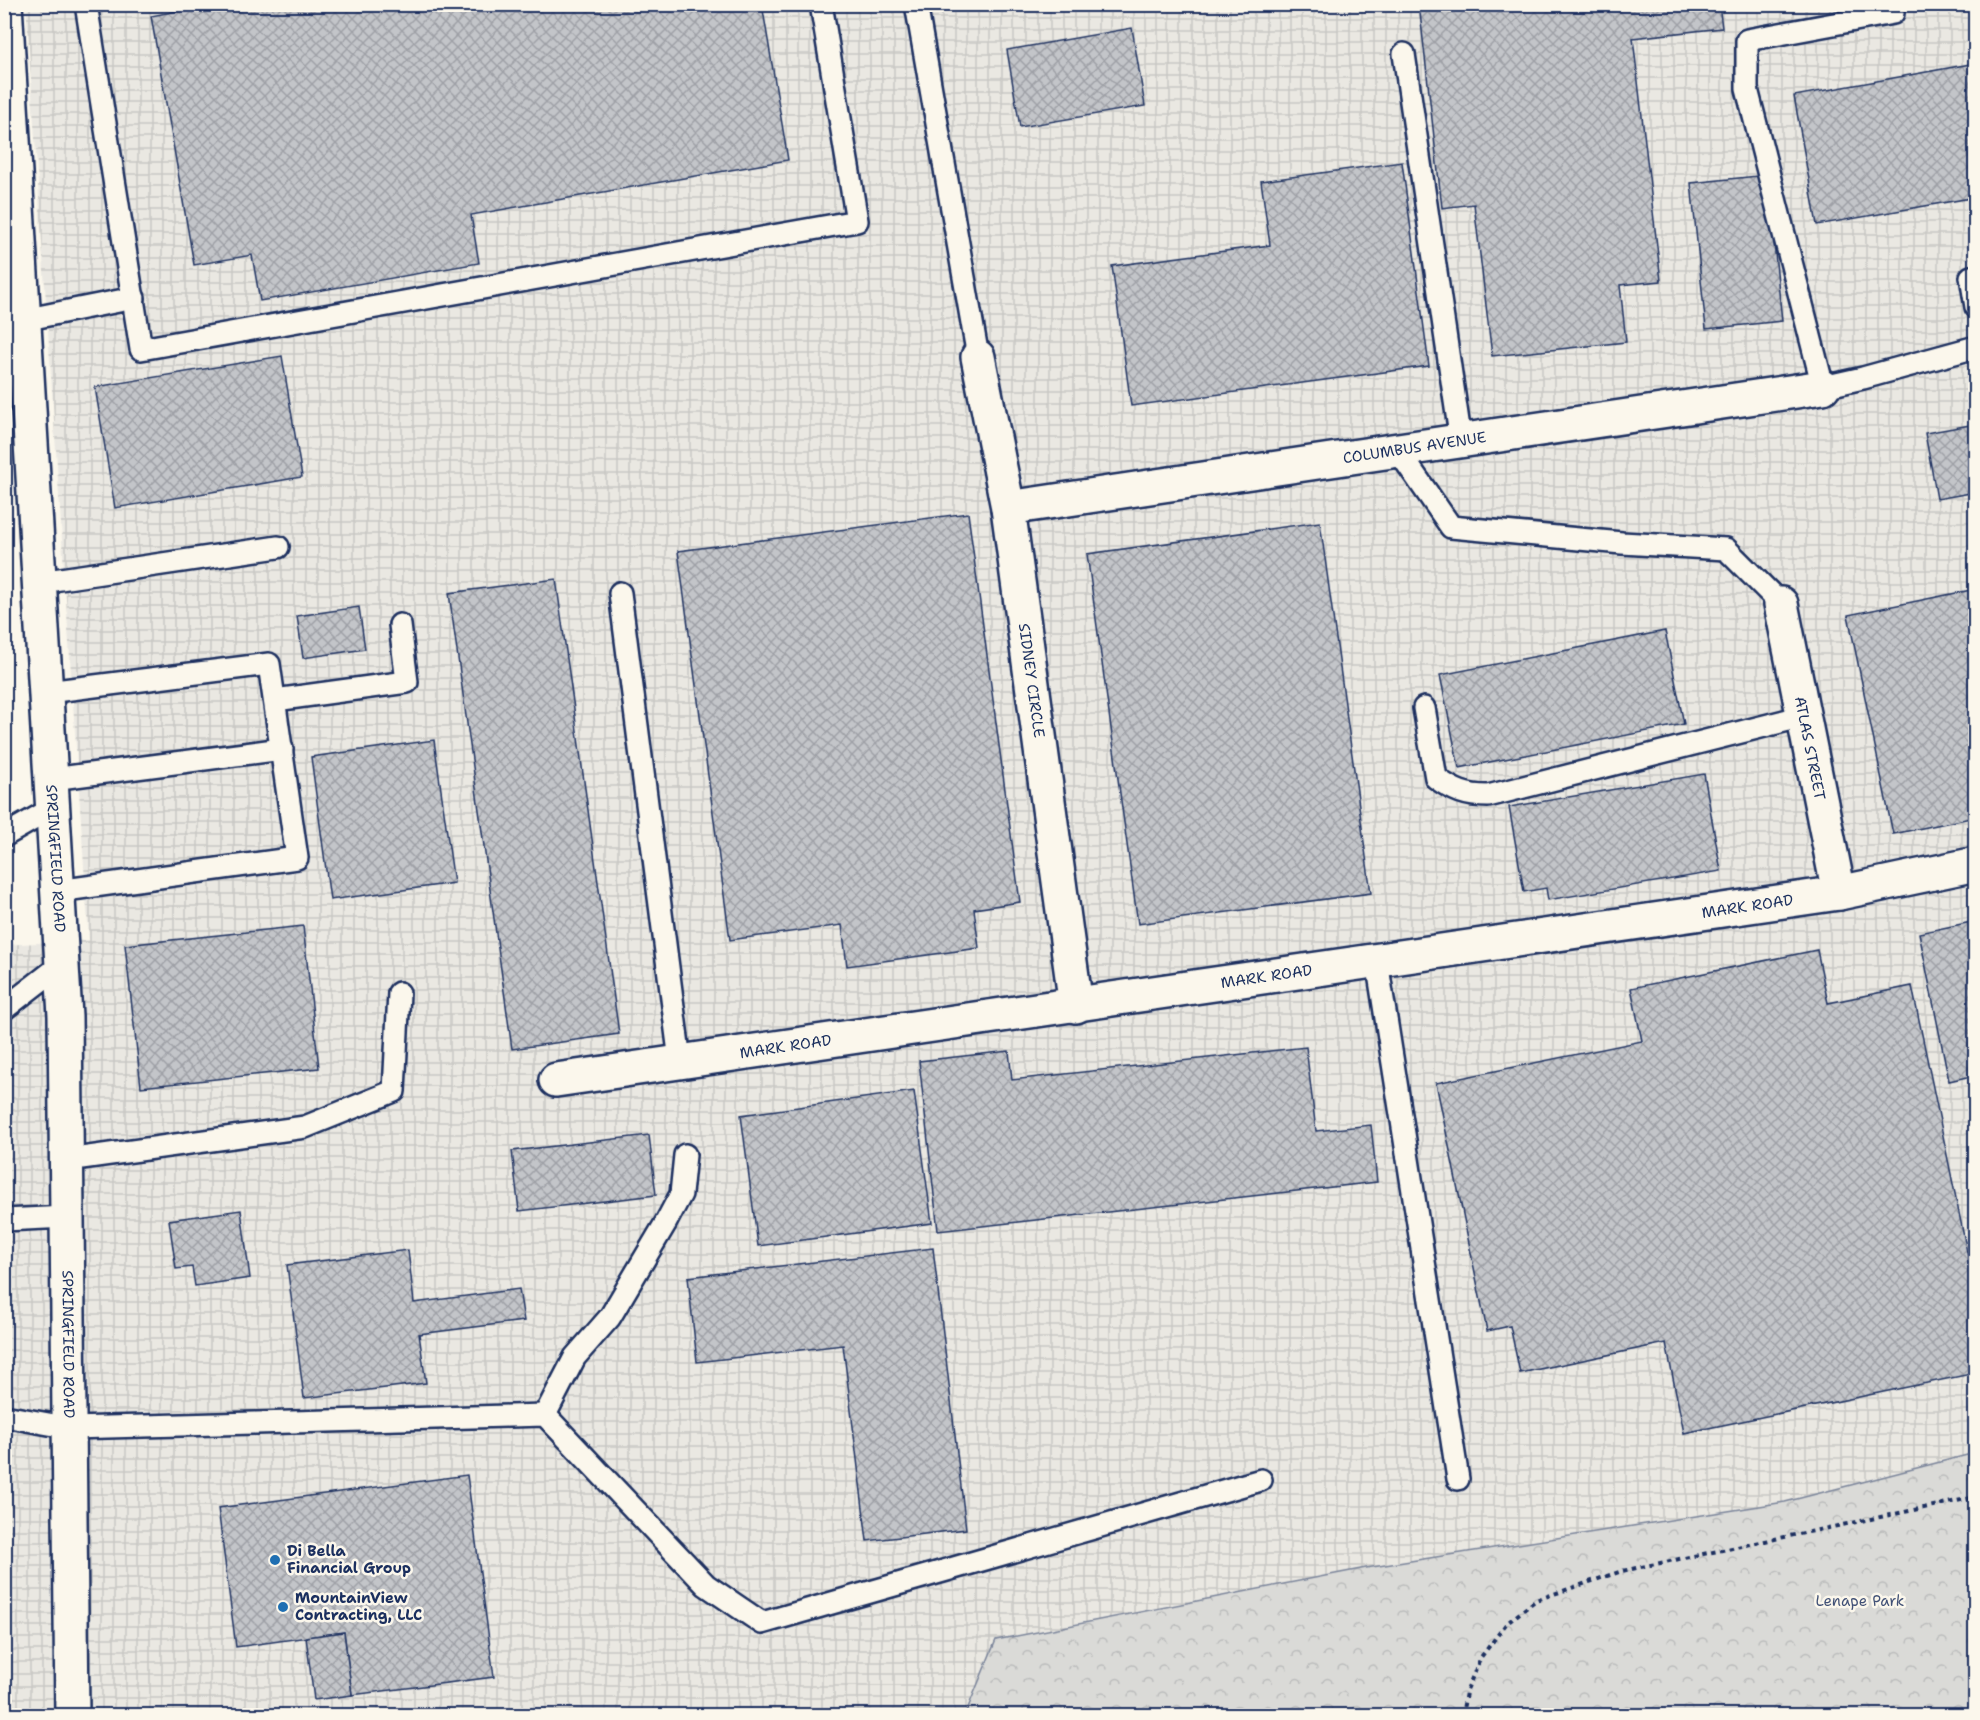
<svg xmlns="http://www.w3.org/2000/svg" width="1980" height="1720" viewBox="0 0 1980 1720" font-family="'Shantell Sans',sans-serif">
	<style>
		.industrial { fill: url(#industrial-grid) }
		.forest { fill: url(#forest-crowns); stroke: #7a849a; stroke-width: 1.5 }
		.building { fill: url(#building-cross-hatch); stroke: #1b2f5e; stroke-width: 1.5 }
		.lines { fill: none; stroke-linecap: round; stroke-linejoin: round }
		.lane-casing { stroke: #1b2f5e; stroke-width: 26 }
		.street-casing { stroke: #1b2f5e; stroke-width: 38 }
		.path { stroke: #1b2f5e; stroke-width: 4; stroke-dasharray: 4.5 4.5; stroke-linecap: butt }
		.lane { stroke: #fbf7ec; stroke-width: 21 }
		.street { stroke: #fbf7ec; stroke-width: 33 }
		.poi-dot { fill: #1f6fb2; stroke: #fbf7ec; stroke-width: 2 }
		.labels { text-anchor: middle; stroke-width: 5; stroke-linejoin: round; paint-order: stroke }
		.street-label { font-size: 15px; fill: #1b2f5e; stroke: #fbf7ec }
		.poi-label { font-size: 15px; font-weight: bold; fill: #1b2f5e; stroke: #fbf7ec; text-anchor: start }
		.park-label { font-size: 15px; fill: #415176; stroke: #fbf7ec }
	</style>
	<defs>
		<pattern id="industrial-grid" width="8" height="8" patternUnits="userSpaceOnUse" patternTransform="scale(1.5)"><rect width="8" height="8" fill="#eae8e2"/><path d="M0 4h8M4 0v8" fill="none" stroke="#c8c7c4"/></pattern>
		<pattern id="forest-crowns" width="20" height="18" patternUnits="userSpaceOnUse" patternTransform="scale(1.5)"><rect width="20" height="18" fill="#dadad7"/><path d="M2 6a3 3 0 1 1 6 0M12 15a3 3 0 1 1 6 0" fill="none" stroke="#babbbb"/></pattern>
		<pattern id="building-cross-hatch" width="8" height="8" patternUnits="userSpaceOnUse" patternTransform="scale(1.5)"><rect width="8" height="8" fill="#c3c5c9"/><path d="M0 0l8 8M0 8l8-8" fill="none" stroke="#9ea0a6"/></pattern>
	</defs>
	<rect width="100%" height="100%" fill="#fbf7ec"/>
	<filter id="ink" filterUnits="userSpaceOnUse"><feTurbulence type="fractalNoise" baseFrequency=".0167" numOctaves="2"/><feDisplacementMap in="SourceGraphic" scale="12" xChannelSelector="R" yChannelSelector="G"/><feConvolveMatrix kernelMatrix="1 2 1 2 8 2 1 2 1" color-interpolation-filters="sRGB"/></filter>
	<g filter="url(#ink)">
		<path class="industrial" d="M 26,5 L 1975,5 L 1975,1453 L 1785,1502 L 1366,1568 L 996,1640 L 965,1715 L 5,1715 L 4,945 L 89,940 Z"/>
		<path class="forest" d="M 1975,1453 L 1975,1715 L 965,1715 L 996,1640 L 1366,1568 L 1785,1502 Z"/>
		<g class="building">
			<path d="M 212,4 L 762,4 L 788,160 L 471,215 L 479,263 L 260,301 L 252,255 L 194,265 L 151,16 Z"/>
			<path d="M 1199,4 L 1223,4 L 1199,8 Z"/>
			<path d="M 1419,4 L 1719,4 L 1722,28 L 1633,38 L 1661,281 L 1620,285 L 1626,342 L 1492,356 L 1474,204 L 1442,208 Z"/>
			<path d="M 1132,28 L 1145,106 L 1020,127 L 1007,50 Z"/>
			<path d="M 1976,63 L 1976,197 L 1817,225 L 1794,96 Z"/>
			<path d="M 1402,162 L 1429,366 L 1131,406 L 1112,266 L 1270,245 L 1261,181 Z"/>
			<path d="M 1767,175 L 1782,321 L 1706,329 L 1691,183 Z"/>
			<path d="M 282,356 L 302,477 L 115,508 L 95,387 Z"/>
			<path d="M 1976,424 L 1976,492 L 1937,499 L 1925,433 Z"/>
			<path d="M 968,513 L 1020,902 L 974,909 L 979,948 L 847,966 L 842,925 L 730,940 L 678,551 Z"/>
			<path d="M 1320,522 L 1371,893 L 1138,924 L 1087,554 Z"/>
			<path d="M 556,579 L 619,1034 L 512,1049 L 449,593 Z"/>
			<path d="M 1976,589 L 1976,817 L 1893,834 L 1848,615 Z"/>
			<path d="M 359,607 L 365,649 L 303,658 L 297,616 Z"/>
			<path d="M 1665,631 L 1684,724 L 1459,768 L 1440,675 Z"/>
			<path d="M 434,740 L 454,883 L 330,900 L 311,757 Z"/>
			<path d="M 1704,774 L 1721,871 L 1548,900 L 1546,888 L 1524,892 L 1509,807 Z"/>
			<path d="M 1976,921 L 1976,1075 L 1949,1081 L 1919,933 Z"/>
			<path d="M 303,926 L 319,1068 L 141,1087 L 125,945 Z"/>
			<path d="M 1817,950 L 1828,1003 L 1912,986 L 1976,1295 L 1976,1373 L 1684,1433 L 1666,1343 L 1520,1373 L 1510,1326 L 1487,1331 L 1436,1083 L 1642,1041 L 1631,988 Z"/>
			<path d="M 1306,1047 L 1316,1131 L 1371,1125 L 1377,1182 L 938,1231 L 919,1061 L 1009,1051 L 1012,1080 Z"/>
			<path d="M 914,1091 L 932,1223 L 758,1246 L 741,1115 Z"/>
			<path d="M 649,1135 L 656,1195 L 519,1211 L 512,1151 Z"/>
			<path d="M 241,1210 L 250,1278 L 195,1286 L 192,1267 L 176,1269 L 169,1220 Z"/>
			<path d="M 933,1248 L 966,1529 L 867,1541 L 843,1345 L 697,1362 L 688,1277 Z"/>
			<path d="M 408,1250 L 414,1303 L 519,1289 L 524,1321 L 419,1334 L 426,1383 L 304,1398 L 287,1265 Z"/>
			<path d="M 467,1475 L 494,1677 L 352,1695 L 344,1632 L 236,1647 L 218,1508 Z"/>
			<path d="M 344,1632 L 352,1695 L 314,1700 L 306,1637 Z"/>
		</g>
		<g class="lines">
			<defs>
				<g id="lane">
					<path d="M 86,4 L 141,349 L 857,221 L 821,4"/>
					<path d="M 916,4 L 978,357"/>
					<path d="M 1891,4 L 1893,13 L 1747,40 L 1747,89 L 1823,387 L 1863,378 L 1976,347"/>
					<path d="M 1404,54 L 1461,442"/>
					<path d="M 1976,276 L 1971,277 L 1976,307"/>
					<path d="M 23,320 L 134,298"/>
					<path d="M 1399,452 L 1451,527 L 1622,543 L 1726,549 L 1781,604"/>
					<path d="M 40,582 L 278,547"/>
					<path d="M 620,593 L 680,1061"/>
					<path d="M 47,692 L 269,664 L 297,858 L 58,891"/>
					<path d="M 275,700 L 407,682 L 400,625"/>
					<path d="M 1424,708 L 1436,778 C 1454,791 1466,796 1488,796 L 1804,716"/>
					<path d="M 52,779 L 282,749"/>
					<path d="M 4,836 L 53,808"/>
					<path d="M 1377,961 L 1458,1479"/>
					<path d="M 4,1009 L 62,964"/>
					<path d="M 67,1160 L 305,1127 L 394,1091 L 399,993"/>
					<path d="M 4,1220 L 67,1217"/>
					<path d="M 545,1415 L 575,1357 L 610,1317 L 665,1224 L 681,1194 L 685,1155"/>
					<path d="M 4,1416 L 71,1428 L 545,1415 L 706,1585 L 762,1623 L 1261,1480"/>
				</g>
				<g id="street">
					<path id="s1" d="M 5,4 L 65,1016 L 72,1716"/>
					<path id="s2" d="M 978,357 L 1008,508 L 1076,1006"/>
					<path id="s3" d="M 1008,508 L 1823,387"/>
					<path id="s4" d="M 1781,604 L 1839,893"/>
					<path id="s5" d="M 556,1080 L 1839,893 L 1976,864"/>
				</g>
			</defs>
			<use href="#lane" class="lane-casing"/>
			<use href="#street" class="street-casing"/>
			<path class="path" d="M 1462,1716 L 1466,1692 L 1481,1657 L 1506,1624 L 1536,1600 L 1622,1571 L 1976,1497"/>
			<use href="#lane" class="lane"/>
			<use href="#street" class="street"/>
		</g>
	</g>
	<g class="poi-dot">
		<circle cx="275" cy="1560" r="6"/>
		<circle cx="283" cy="1607" r="6"/>
	</g>
	<g class="labels">
		<g class="street-label">
			<text dy="5" stroke="none"><textPath href="#s3" startOffset="411">COLUMBUS AVENUE</textPath></text>
			<text dy="5" stroke="none"><textPath href="#s2" startOffset="328">SIDNEY CIRCLE</textPath></text>
			<text dy="5" stroke="none"><textPath href="#s4" startOffset="147">ATLAS STREET</textPath></text>
			<text dy="5" stroke="none"><textPath href="#s1" startOffset="856">SPRINGFIELD ROAD</textPath></text>
			<text dy="5" stroke="none"><textPath href="#s5" startOffset="1204">MARK ROAD</textPath></text>
			<text dy="5" stroke="none"><textPath href="#s5" startOffset="718">MARK ROAD</textPath></text>
			<text dy="5" stroke="none"><textPath href="#s5" startOffset="232">MARK ROAD</textPath></text>
			<text dy="5" stroke="none"><textPath href="#s1" startOffset="1342">SPRINGFIELD ROAD</textPath></text>
		</g>
		<g class="poi-label">
			<text x="287" y="1556">Di Bella<tspan x="287" dy="17">Financial Group</tspan></text>
			<text x="295" y="1603">MountainView<tspan x="295" dy="17">Contracting, LLC</tspan></text>
		</g>
		<g class="park-label">
			<text x="1860" y="1606">Lenape Park</text>
		</g>
	</g>
	<rect width="1980" height="1720" fill="none" stroke="#fbf7ec" stroke-width="24"/>
	<rect x="12" y="12" width="1956" height="1696" fill="none" stroke="#1b2f5e" stroke-width="2" filter="url(#ink)"/>
</svg>
